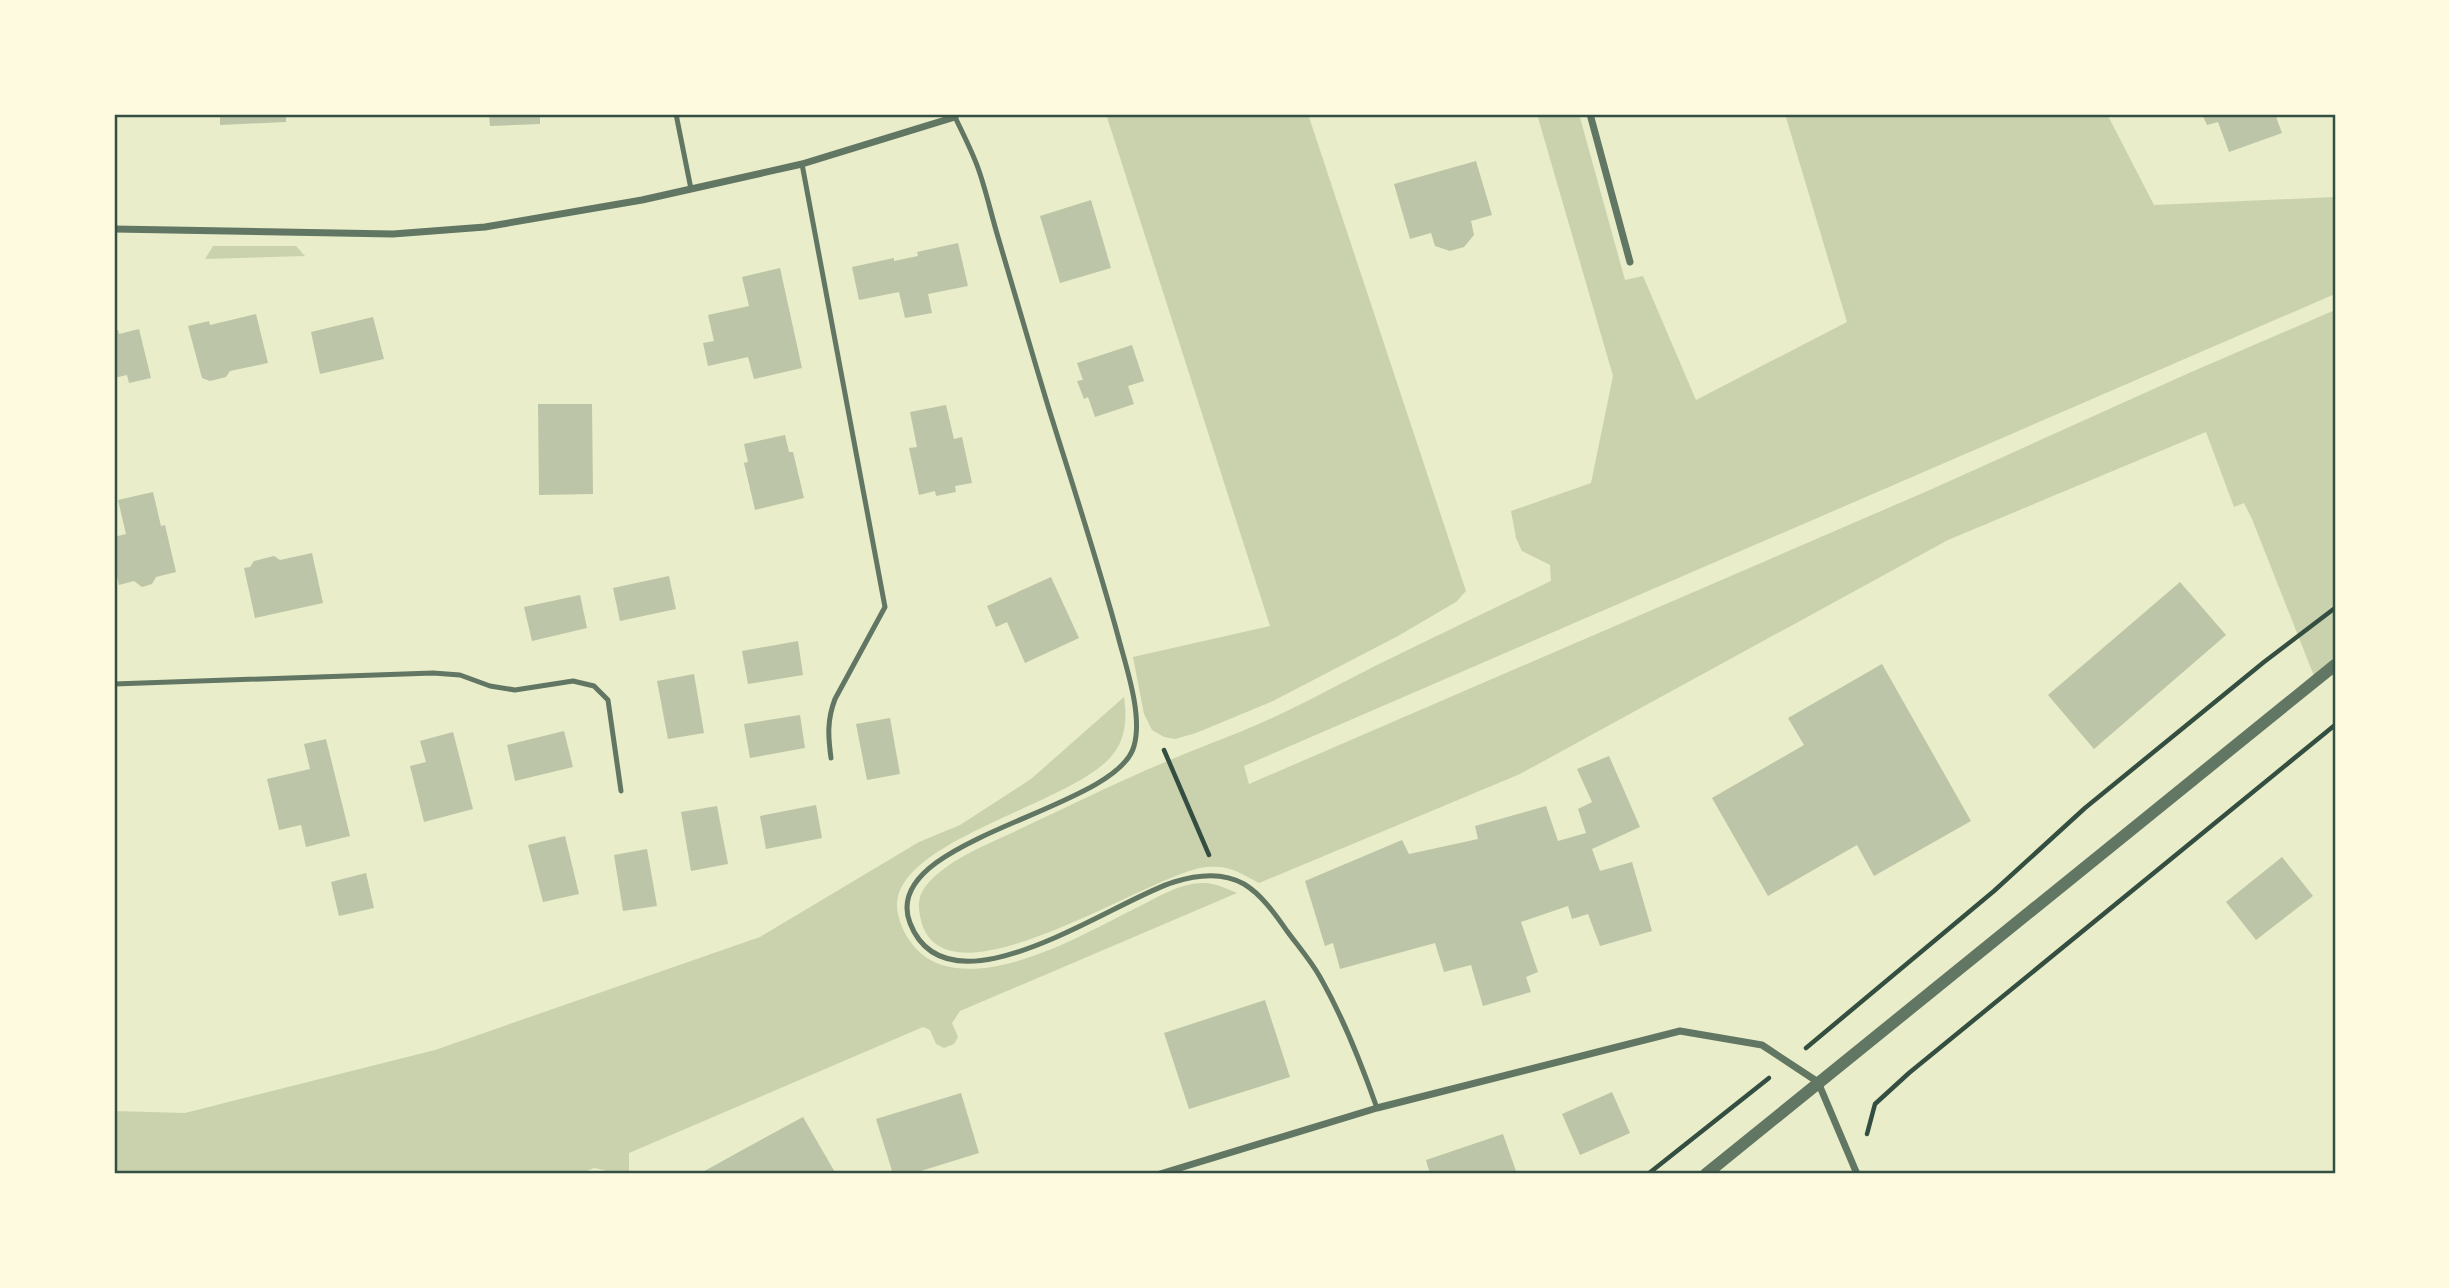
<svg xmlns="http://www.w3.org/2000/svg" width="2449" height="1288" viewBox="0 0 2449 1288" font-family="'Source Sans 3',sans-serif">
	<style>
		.green { fill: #cad2ad }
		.building { fill: #bcc5a7 }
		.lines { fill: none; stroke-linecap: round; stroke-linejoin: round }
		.path { stroke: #344e41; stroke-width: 4.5 }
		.service { stroke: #617663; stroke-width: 5 }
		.minor { stroke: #617663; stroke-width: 7 }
		.tertiary { stroke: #617663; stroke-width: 12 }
		.neatline { fill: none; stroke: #344e41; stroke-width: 2.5 }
	</style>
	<rect width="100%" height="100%" fill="#e9edc9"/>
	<g class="green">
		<path d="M 1106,114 L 1308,114 L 1466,591 L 1456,602 L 1398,636 L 1273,701 L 1196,733 L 1175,739 L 1164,737 L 1152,730 L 1144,714 L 1133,657 L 1270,626 Z"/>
		<path d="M 1537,114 L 1579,114 L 1625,280 L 1643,276 L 1696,400 L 1847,322 L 1785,114 L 2107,114 L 2154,205 L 2335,197 L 2335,294 L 1244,766 L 1249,784 L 1932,489 L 2189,373 L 2335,310 L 2335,665 L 2316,681 L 2252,519 L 2244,503 L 2234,507 L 2206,432 L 1948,540 L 1520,774 L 1259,883 C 1240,873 1230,865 1207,867 C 1154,870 939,1020 920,916 C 917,901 920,892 930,881 C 955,855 994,842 1026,826 C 1072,805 1117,782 1163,763 C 1195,749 1229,737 1261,723 C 1300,706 1337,685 1375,666 C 1434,637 1492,609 1551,581 L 1550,565 L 1522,551 L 1516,538 L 1511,511 L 1591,483 L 1613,376 Z"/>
		<path d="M 213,246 L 296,246 L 305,256 L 205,259 Z"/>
		<path d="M 1124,697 C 1127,717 1126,737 1114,753 C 1076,806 875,842 899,918 C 904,937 919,957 939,964 C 1000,985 1087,932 1142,905 C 1161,895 1180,884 1201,883 C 1214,882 1225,888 1237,893 L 960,1011 L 952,1023 L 958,1037 L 954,1044 L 944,1048 L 936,1044 L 930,1030 L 923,1027 L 629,1153 L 629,1174 L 607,1174 L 604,1170 L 594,1168 L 580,1174 L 114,1174 L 114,1111 L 185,1113 L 435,1050 L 760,937 L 919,842 L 960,825 L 1031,779 Z"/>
	</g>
	<g class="building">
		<path d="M 220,114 L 286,114 L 286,122 L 220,125 Z"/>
		<path d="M 489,114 L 540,114 L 540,124 L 490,126 Z"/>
		<path d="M 2202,114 L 2275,114 L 2282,133 L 2229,152 L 2218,122 L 2207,125 Z"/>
		<path d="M 1476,161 L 1492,215 L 1471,221 L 1474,235 L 1464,247 L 1450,251 L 1435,246 L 1431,233 L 1410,239 L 1394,184 Z"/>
		<path d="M 1091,200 L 1111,268 L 1060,283 L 1040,216 Z"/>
		<path d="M 958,243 L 968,286 L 928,294 L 932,313 L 905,318 L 899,292 L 859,300 L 852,267 L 894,258 L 894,261 L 918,256 L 917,252 Z"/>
		<path d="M 780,268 L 802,368 L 754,379 L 748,357 L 708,366 L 703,343 L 714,341 L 708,315 L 749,306 L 742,277 Z"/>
		<path d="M 256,314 L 268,363 L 230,371 L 226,377 L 210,381 L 202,378 L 188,326 L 209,321 L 210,325 Z"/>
		<path d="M 373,317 L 384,359 L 320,374 L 311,332 Z"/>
		<path d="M 139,329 L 151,378 L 129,383 L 127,375 L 114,378 L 114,331 L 118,330 L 119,334 Z"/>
		<path d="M 1132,345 L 1144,381 L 1128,386 L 1134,404 L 1095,417 L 1088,397 L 1084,399 L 1077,381 L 1083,380 L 1077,363 Z"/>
		<path d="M 538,404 L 592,404 L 593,494 L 539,495 Z"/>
		<path d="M 946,405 L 954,439 L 962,437 L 972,483 L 955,486 L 956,492 L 936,496 L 935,491 L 919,495 L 909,448 L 917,447 L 910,412 Z"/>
		<path d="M 785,435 L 789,452 L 793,452 L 804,498 L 755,510 L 744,463 L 748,462 L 744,444 Z"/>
		<path d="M 153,492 L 161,526 L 165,525 L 176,572 L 156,577 L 152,584 L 142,587 L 134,581 L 119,585 L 114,562 L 114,537 L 126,534 L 118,500 Z"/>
		<path d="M 312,553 L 323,603 L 255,618 L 244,568 L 250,567 L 254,561 L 274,556 L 280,560 Z"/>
		<path d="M 669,576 L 676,609 L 620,621 L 613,588 Z"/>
		<path d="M 1051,577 L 1079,638 L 1025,663 L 1007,622 L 996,627 L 987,606 Z"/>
		<path d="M 2180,582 L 2226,635 L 2094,749 L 2048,695 Z"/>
		<path d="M 580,595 L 587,628 L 532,641 L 524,607 Z"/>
		<path d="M 798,641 L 803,675 L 748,684 L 742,651 Z"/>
		<path d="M 1882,664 L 1971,821 L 1874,876 L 1857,845 L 1768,896 L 1712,798 L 1804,745 L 1788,718 Z"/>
		<path d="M 694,674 L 704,733 L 668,739 L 657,681 Z"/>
		<path d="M 800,715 L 805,748 L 750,758 L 744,724 Z"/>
		<path d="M 890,718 L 900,774 L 867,780 L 856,724 Z"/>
		<path d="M 564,731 L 573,767 L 515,781 L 507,745 Z"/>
		<path d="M 453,732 L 473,809 L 424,822 L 410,766 L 426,762 L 420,741 Z"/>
		<path d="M 326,739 L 350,836 L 306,847 L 301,825 L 279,830 L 267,779 L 310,769 L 304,744 Z"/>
		<path d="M 1609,756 L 1640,827 L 1592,849 L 1600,871 L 1632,862 L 1652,931 L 1600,946 L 1588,914 L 1572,919 L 1568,906 L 1521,922 L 1538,972 L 1526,977 L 1531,992 L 1483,1006 L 1471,965 L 1444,972 L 1435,943 L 1340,969 L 1333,943 L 1325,946 L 1305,881 L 1402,840 L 1409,854 L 1478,839 L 1475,826 L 1546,806 L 1558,841 L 1586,833 L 1578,809 L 1592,802 L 1577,769 Z"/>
		<path d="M 816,805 L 822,838 L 766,849 L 760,816 Z"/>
		<path d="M 717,806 L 728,864 L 691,871 L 681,812 Z"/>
		<path d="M 565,836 L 579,894 L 543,902 L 528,845 Z"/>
		<path d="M 647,849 L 657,906 L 623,911 L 614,855 Z"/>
		<path d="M 2282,857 L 2313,896 L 2256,940 L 2226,902 Z"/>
		<path d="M 366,873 L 374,908 L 339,916 L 331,882 Z"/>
		<path d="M 1265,1000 L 1290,1077 L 1189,1109 L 1164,1033 Z"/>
		<path d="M 1612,1092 L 1630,1133 L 1580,1155 L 1562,1114 Z"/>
		<path d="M 961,1093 L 979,1153 L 911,1174 L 893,1174 L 876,1119 Z"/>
		<path d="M 803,1117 L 836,1174 L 699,1174 L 746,1148 Z"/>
		<path d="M 1503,1134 L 1517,1174 L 1430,1174 L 1426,1160 Z"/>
	</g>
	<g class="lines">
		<g class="path">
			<path d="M 1164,750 L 1209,855"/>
			<path d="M 1806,1048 L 1994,891 L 2085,808 L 2264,662 L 2335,608"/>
			<path d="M 1867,1134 L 1875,1104 L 1909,1073 L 2335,725"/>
			<path d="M 1648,1174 L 1769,1078"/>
		</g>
		<g class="service">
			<path d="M 676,114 L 691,189"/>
			<path d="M 955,117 C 963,134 972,151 978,168 C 986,190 991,214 998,237 C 1015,294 1031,350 1048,406 C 1072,483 1097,559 1118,636 C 1126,667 1143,715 1134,746 C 1117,811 877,838 910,923 C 948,1022 1114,900 1174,882 C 1196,875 1223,872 1244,884 C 1262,895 1275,914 1287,931 C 1298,946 1311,961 1320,977 C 1344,1019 1361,1063 1377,1108"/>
			<path d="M 802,164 L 885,607 L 835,699 C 827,720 828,736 831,758"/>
			<path d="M 114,684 L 433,673 L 460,675 L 490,686 L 515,690 L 573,681 L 594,686 L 608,700 L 621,791"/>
		</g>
		<g class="minor">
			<path d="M 1590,114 L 1630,262"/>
			<path d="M 114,229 L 393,234 L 485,227 L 642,200 L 802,164 L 955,117 L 954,114"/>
			<path d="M 1160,1174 L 1377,1108 L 1680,1031 L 1762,1045 L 1818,1082 L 1857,1174"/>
		</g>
		<path class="tertiary" d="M 1706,1174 L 2335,665"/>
	</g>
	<rect width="2449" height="1288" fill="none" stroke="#fefae0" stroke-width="231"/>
	<rect x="116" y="116" width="2218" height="1056" class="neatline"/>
</svg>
